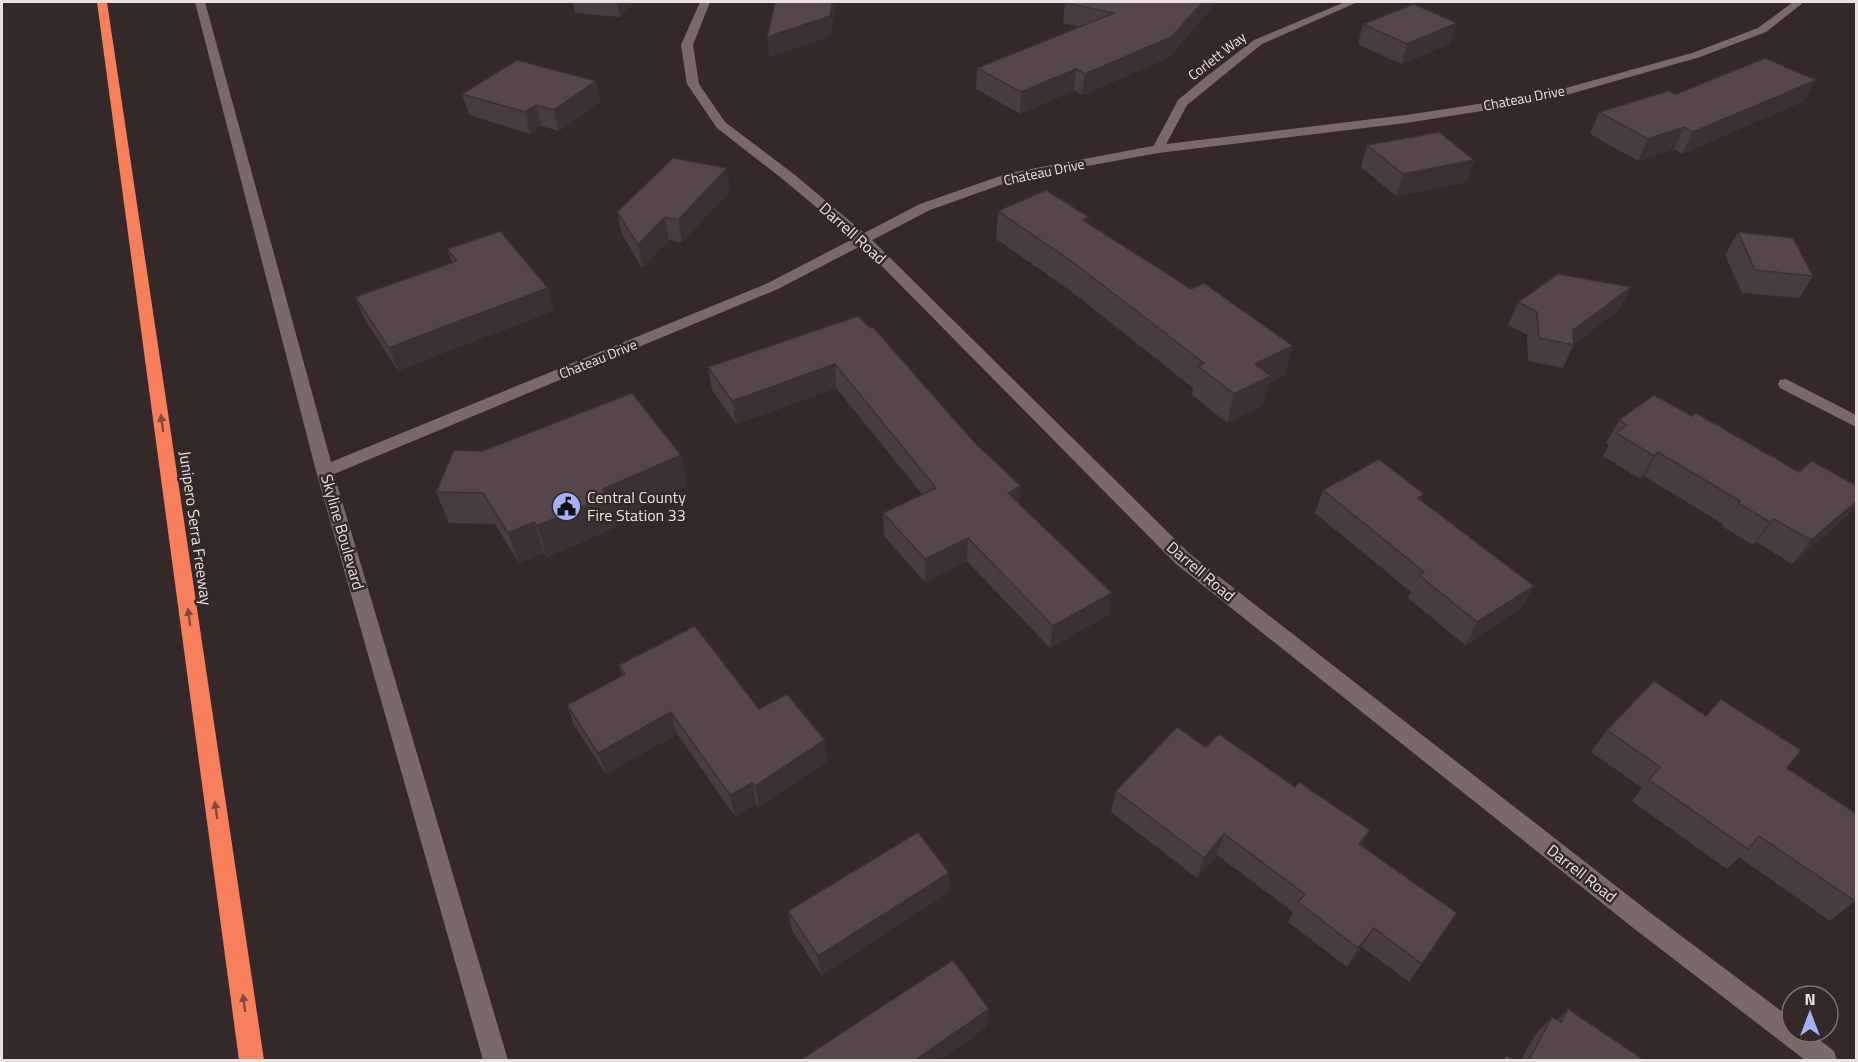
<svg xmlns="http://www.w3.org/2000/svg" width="1858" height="1062" viewBox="0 0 1858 1062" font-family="'Titillium Web',sans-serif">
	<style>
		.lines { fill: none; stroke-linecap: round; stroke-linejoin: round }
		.street { fill: #79696a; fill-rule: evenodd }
		.secondary { fill: #79696a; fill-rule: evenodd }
		.highway { fill: #f87f5b; fill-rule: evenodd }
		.wall { fill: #483c40 }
		.shaded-wall { fill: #3b3134 }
		.building { fill: #54464b; stroke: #3b3134; stroke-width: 1.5 }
		.oneway { fill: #834b3c }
		.labels { text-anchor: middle; stroke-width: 5; stroke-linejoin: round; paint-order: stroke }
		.far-street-label { font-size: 14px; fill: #eae1e1; stroke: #352828 }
		.street-label { font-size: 16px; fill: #eae1e1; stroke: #352828 }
		.poi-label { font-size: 16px; fill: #eae1e1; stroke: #352828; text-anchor: start }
	</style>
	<rect width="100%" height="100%" fill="#352828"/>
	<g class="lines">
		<g class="street">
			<path d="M 700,2 L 710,2 L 693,45 L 699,84 L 725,122 L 795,175 L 869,237 L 1190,554 L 1648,911 L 1792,1019 L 1792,1032 L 1809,1032 L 1834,1051 L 1837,1060 L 1805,1060 L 1632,927 L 1176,564 L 859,243 L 785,181 L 717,128 L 687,84 L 681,45 Z"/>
			<path d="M 1345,2 L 1358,2 L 1262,44 L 1187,105 L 1162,152 L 1154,152 L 1152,149 L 1178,100 L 1207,76 L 1254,40 Z"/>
			<path d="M 1786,379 L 1856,415 L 1856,427 L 1780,388 L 1778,384 L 1780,380 Z"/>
		</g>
		<path class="secondary" d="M 195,2 L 205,2 L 331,462 L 768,283 L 920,204 L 1009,173 L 1158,145 L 1406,115 L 1544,94 L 1692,53 L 1758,28 L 1793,2 L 1804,2 L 1766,32 L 1700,57 L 1545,101 L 1406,123 L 1158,153 L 1017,179 L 930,210 L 778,289 L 334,474 L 508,1060 L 483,1060 L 316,471 Z"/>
		<path class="highway" d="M 97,2 L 107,2 L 264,1060 L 239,1060 Z"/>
	</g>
	<g class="wall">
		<path d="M 573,2 L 635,2 L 620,17 L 575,13 Z"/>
		<path d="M 1065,2 L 1217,2 L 1168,58 L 1082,95 L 1074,90 L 1020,114 L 976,89 L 977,68 L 1080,27 L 1063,23 Z"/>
		<path d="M 1363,24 L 1450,44 L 1401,64 L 1358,44 Z"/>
		<path d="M 1816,80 L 1804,101 L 1682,154 L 1674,149 L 1638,161 L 1590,134 L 1599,112 L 1676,94 Z"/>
		<path d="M 462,94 L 601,102 L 559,131 L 541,126 L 530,134 L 469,115 Z"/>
		<path d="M 1367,145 L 1474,160 L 1466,182 L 1396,196 L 1361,167 Z"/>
		<path d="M 730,190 L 682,243 L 669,240 L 642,268 L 622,234 L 617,212 Z"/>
		<path d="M 998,211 L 1088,223 L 1191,289 L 1285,375 L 1269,383 L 1263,405 L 1227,423 L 1192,395 L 1193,388 L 1071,291 L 996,239 Z"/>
		<path d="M 1738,232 L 1813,276 L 1799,298 L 1742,293 L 1725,255 Z"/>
		<path d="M 447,249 L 554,311 L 448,351 L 398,371 L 365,320 L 355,297 L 452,263 Z"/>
		<path d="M 1631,287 L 1619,310 L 1574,344 L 1563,368 L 1528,361 L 1527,335 L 1508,325 L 1518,302 Z"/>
		<path d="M 858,316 L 1020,504 L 1112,593 L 1108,615 L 1050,648 L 967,561 L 925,582 L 884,536 L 883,513 L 922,494 L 836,388 L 736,424 L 712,390 L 708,367 Z"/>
		<path d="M 1619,420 L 1848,515 L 1792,564 L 1757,542 L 1753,545 L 1722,526 L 1723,524 L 1644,476 L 1640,479 L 1603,456 L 1609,445 L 1606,443 Z"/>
		<path d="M 681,455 L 687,486 L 614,519 L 617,527 L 547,557 L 544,553 L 519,563 L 495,524 L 449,523 L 436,492 Z"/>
		<path d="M 1323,490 L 1422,501 L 1521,609 L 1465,645 L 1408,598 L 1411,592 L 1315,513 Z"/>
		<path d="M 619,665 L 759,709 L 827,762 L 759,807 L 756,804 L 735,816 L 677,734 L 606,774 L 575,727 L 567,705 L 622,676 Z"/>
		<path d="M 1706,716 L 1787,768 L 1855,901 L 1830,921 L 1739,857 L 1727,869 L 1632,801 L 1642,788 L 1591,752 L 1607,730 Z"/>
		<path d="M 1206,747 L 1370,830 L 1361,846 L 1457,913 L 1409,982 L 1362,947 L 1347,967 L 1288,922 L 1293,912 L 1217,855 L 1197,878 L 1111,812 L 1116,791 Z"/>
		<path d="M 949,873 L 948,893 L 821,975 L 792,930 L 788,911 Z"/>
		<path d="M 1568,1009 L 1644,1060 L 1521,1060 L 1535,1035 L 1552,1017 L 1558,1020 Z"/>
	</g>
	<g class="shaded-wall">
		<path d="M 617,2 L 635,2 L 620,17 Z"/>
		<path d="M 832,2 L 836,2 L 831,36 L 769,57 L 767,37 Z"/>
		<path d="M 1203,2 L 1217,2 L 1168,58 L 1082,95 L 1085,74 Z"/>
		<path d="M 1457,23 L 1450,44 L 1401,64 L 1407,44 Z"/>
		<path d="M 1076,69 L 1074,90 L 1020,114 L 1021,92 Z"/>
		<path d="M 1816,80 L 1804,101 L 1682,154 L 1693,132 Z"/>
		<path d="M 596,81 L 601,102 L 559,131 L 554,110 Z"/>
		<path d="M 536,105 L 541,126 L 530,134 L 525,112 Z"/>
		<path d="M 1684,127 L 1674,149 L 1638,161 L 1648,139 Z"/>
		<path d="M 1474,160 L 1466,182 L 1396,196 L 1403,174 Z"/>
		<path d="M 727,168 L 730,190 L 682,243 L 678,220 Z"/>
		<path d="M 665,217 L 669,240 L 642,268 L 638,245 Z"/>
		<path d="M 1631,287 L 1619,310 L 1573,345 L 1573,330 Z"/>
		<path d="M 548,288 L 554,311 L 448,351 L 398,371 L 389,348 L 440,328 Z"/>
		<path d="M 1293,346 L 1285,375 L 1269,383 L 1263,405 L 1227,423 L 1234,394 L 1255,364 Z"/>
		<path d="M 835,364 L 836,388 L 736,424 L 732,401 Z"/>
		<path d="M 1658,452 L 1644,476 L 1640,479 L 1654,456 Z"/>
		<path d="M 681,455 L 687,486 L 614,519 L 617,527 L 547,557 L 537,526 L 603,489 Z"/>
		<path d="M 1021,486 L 1019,509 L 1008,493 Z"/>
		<path d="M 1424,494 L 1415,517 L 1418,498 Z"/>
		<path d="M 1857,501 L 1857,504 L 1848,515 L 1792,564 L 1811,540 Z"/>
		<path d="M 1774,519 L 1757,542 L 1753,545 L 1770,522 Z"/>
		<path d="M 534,522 L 544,553 L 519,563 L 508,533 Z"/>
		<path d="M 968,538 L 967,561 L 925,582 L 925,559 Z"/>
		<path d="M 1534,586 L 1521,609 L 1465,645 L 1477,622 Z"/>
		<path d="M 1112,593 L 1108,615 L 1050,648 L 1053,626 Z"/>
		<path d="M 671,712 L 677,734 L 606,774 L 598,753 Z"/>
		<path d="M 825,740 L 827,762 L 759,807 L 755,786 Z"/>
		<path d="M 752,783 L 756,804 L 735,816 L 730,795 Z"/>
		<path d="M 1370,830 L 1358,851 L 1359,844 Z"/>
		<path d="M 1224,834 L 1217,855 L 1197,878 L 1204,858 Z"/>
		<path d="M 949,873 L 948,893 L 821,975 L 818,956 Z"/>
		<path d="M 1374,928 L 1362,947 L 1347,967 L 1358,948 Z"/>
		<path d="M 989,1009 L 987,1027 L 940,1060 L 915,1060 Z"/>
	</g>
	<g class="building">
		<path d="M 775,2 L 832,2 L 830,16 L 767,37 Z"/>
		<path d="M 1065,2 L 1203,2 L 1171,37 L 1085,74 L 1076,69 L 1021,92 L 977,68 L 1114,13 L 1065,3 Z"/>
		<path d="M 1414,4 L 1457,23 L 1407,44 L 1363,24 Z"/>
		<path d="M 1765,58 L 1816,80 L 1693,132 L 1684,127 L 1648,139 L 1599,112 L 1668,91 L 1676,94 Z"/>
		<path d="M 517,60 L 596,81 L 554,110 L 536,105 L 525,112 L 462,94 Z"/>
		<path d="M 1439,132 L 1474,160 L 1403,174 L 1367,145 Z"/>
		<path d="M 673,158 L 727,168 L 678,220 L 665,217 L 638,245 L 617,212 Z"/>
		<path d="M 1046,190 L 1089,217 L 1083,220 L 1191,289 L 1204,283 L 1293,346 L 1255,364 L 1271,376 L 1234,394 L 1198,366 L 1204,363 L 1074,263 L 998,211 Z"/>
		<path d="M 500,231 L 548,288 L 440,328 L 389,348 L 355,297 L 457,261 L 447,249 Z"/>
		<path d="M 1738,232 L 1793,238 L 1813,276 L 1755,270 Z"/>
		<path d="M 1558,274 L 1631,287 L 1573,330 L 1574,345 L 1539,338 L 1537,312 L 1518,302 Z"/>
		<path d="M 858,316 L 870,328 L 873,327 L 975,443 L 1021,486 L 1008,493 L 1112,593 L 1053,626 L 968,538 L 925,559 L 883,513 L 936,488 L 835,364 L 732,401 L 708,367 Z"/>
		<path d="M 632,393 L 681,455 L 603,489 L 608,496 L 537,526 L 534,522 L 508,533 L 483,493 L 436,492 L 454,450 L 482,451 Z"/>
		<path d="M 1654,395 L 1692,416 L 1696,413 L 1799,472 L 1812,461 L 1857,486 L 1857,501 L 1811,540 L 1774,519 L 1770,522 L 1738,503 L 1740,501 L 1658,452 L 1654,456 L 1616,433 L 1627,425 L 1619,420 Z"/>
		<path d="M 1379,459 L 1424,494 L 1418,498 L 1534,586 L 1477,622 L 1419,575 L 1424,572 L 1323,490 Z"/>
		<path d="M 695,626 L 759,709 L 787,694 L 825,740 L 755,786 L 752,783 L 730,795 L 671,712 L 598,753 L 567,705 L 625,674 L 619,665 Z"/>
		<path d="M 1654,681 L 1706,716 L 1721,699 L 1801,750 L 1787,768 L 1857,814 L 1857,899 L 1855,901 L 1759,836 L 1748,849 L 1649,780 L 1660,767 L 1607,730 Z"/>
		<path d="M 1177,727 L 1206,747 L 1219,734 L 1295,787 L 1299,782 L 1370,830 L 1359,844 L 1457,913 L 1422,964 L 1374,928 L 1358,948 L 1298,902 L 1305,894 L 1224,834 L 1204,858 L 1116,791 Z"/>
		<path d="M 918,832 L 949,873 L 818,956 L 788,911 Z"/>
		<path d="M 953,960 L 989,1009 L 915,1060 L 800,1060 Z"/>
		<path d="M 1568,1009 L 1644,1060 L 1529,1060 L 1552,1017 L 1561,1022 Z"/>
		<path d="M 1506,1055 L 1513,1060 L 1503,1060 Z"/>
	</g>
	<defs><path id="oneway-solid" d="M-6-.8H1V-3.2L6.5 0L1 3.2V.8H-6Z" transform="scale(1.5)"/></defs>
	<g class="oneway">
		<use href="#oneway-solid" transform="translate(162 423) rotate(-98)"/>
		<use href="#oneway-solid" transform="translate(189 617) rotate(-98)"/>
		<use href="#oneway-solid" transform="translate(216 810) rotate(-98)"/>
		<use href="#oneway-solid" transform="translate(244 1003) rotate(-98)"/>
	</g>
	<defs>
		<symbol id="civic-disc" viewBox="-11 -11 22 22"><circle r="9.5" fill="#a4b2fc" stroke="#352828"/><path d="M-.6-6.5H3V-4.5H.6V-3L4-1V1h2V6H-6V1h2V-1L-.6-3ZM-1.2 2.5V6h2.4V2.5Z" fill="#111"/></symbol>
	</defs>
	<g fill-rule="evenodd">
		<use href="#civic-disc" x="550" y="490" width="33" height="33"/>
	</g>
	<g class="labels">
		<g class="far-street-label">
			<text transform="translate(1217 56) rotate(-38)" y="5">Corlett Way</text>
			<text transform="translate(1524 98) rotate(-11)" y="5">Chateau Drive</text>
			<text transform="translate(1044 172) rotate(-12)" y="5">Chateau Drive</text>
			<text transform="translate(598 359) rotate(-22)" y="5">Chateau Drive</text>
		</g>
		<g class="street-label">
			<text transform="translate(853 233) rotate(42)" y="6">Darrell Road</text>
			<text transform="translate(196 528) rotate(82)" y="6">Junipero Serra Freeway</text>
			<text transform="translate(343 532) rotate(74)" y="6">Skyline Boulevard</text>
			<text transform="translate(1201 571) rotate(40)" y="6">Darrell Road</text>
			<text transform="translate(1582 873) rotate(38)" y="6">Darrell Road</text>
		</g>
		<g class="poi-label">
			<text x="587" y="503">Central County<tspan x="587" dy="18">Fire Station 33</tspan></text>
		</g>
	</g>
	<rect width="1858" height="1062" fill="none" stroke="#eae1e1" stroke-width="6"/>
	<g transform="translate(1810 1014)"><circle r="28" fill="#352828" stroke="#7d7272" stroke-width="1.5"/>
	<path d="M0-4.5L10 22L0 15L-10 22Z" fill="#a4b2fc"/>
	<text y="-9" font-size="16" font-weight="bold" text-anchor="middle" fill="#eae1e1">N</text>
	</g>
</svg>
